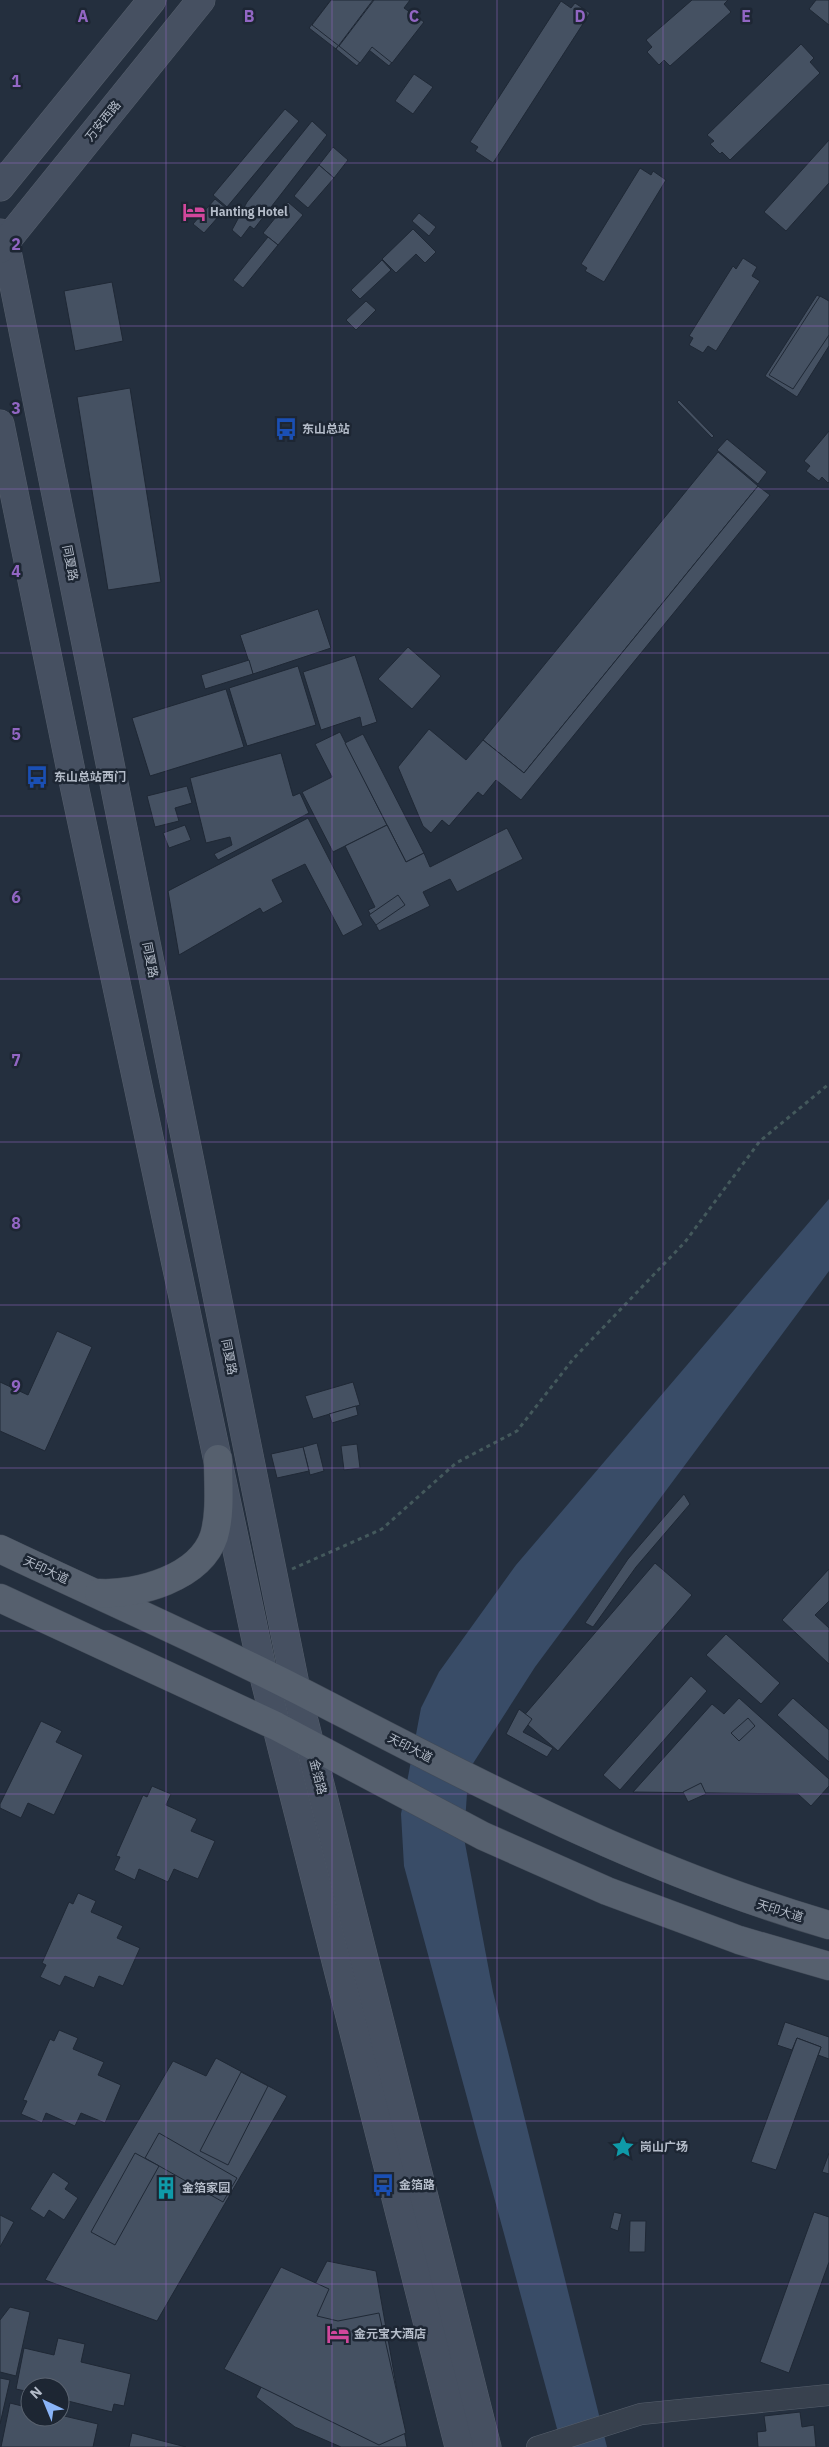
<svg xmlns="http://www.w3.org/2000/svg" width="829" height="2447" viewBox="0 0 829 2447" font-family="'IBM Plex Sans','Noto Sans SC',sans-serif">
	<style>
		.water { fill: #394c67 }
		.building { fill: #455162; stroke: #1f2835 }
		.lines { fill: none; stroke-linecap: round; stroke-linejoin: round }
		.street-casing { stroke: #565f6c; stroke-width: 22 }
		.secondary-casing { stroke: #565f6c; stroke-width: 29 }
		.primary-casing { stroke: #414a57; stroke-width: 29 }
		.path { stroke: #44595c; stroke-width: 3; stroke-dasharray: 4 4; stroke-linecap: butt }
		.street { stroke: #38414e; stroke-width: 21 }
		.secondary { stroke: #465061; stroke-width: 28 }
		.primary { stroke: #56606e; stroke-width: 28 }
		.grid { fill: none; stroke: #9266c3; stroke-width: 1; stroke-opacity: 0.55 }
		.labels { text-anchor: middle; stroke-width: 5; stroke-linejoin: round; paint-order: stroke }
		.street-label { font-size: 12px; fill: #b4bcc9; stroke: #1d2633 }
		.poi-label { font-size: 12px; font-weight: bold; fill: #b4bcc9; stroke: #1d2633; text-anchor: start }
		.grid-label { font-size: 16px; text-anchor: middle; font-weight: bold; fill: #9266c3; stroke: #1d2633; stroke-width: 5; stroke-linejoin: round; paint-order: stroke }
	</style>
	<rect width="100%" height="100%" fill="#242f3e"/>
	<path class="water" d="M 829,1199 L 829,1271 L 535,1667 L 472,1765 L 467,1793 L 464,1838 L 493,1992 L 607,2447 L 562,2447 L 404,1866 L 401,1814 L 421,1708 L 439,1672 L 516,1565 Z"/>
	<g class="building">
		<path d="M 331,0 L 373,0 L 336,49 L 309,28 Z"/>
		<path d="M 331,0 L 374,0 L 339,46 L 312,25 Z"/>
		<path d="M 373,0 L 409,0 L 401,11 L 421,25 L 389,66 L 369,50 L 357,66 L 336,49 Z"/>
		<path d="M 374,0 L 410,0 L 404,8 L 424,22 L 392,63 L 372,47 L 360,63 L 339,46 Z"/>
		<path d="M 692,0 L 728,0 L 724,4 L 731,12 L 670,66 L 664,60 L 659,65 L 647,52 L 652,47 L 646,40 Z"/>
		<path d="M 816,0 L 829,0 L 829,25 L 809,9 Z"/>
		<path d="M 561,1 L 571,8 L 575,3 L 590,13 L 493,163 L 475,151 L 478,147 L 470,142 Z"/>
		<path d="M 801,44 L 814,58 L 810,62 L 820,73 L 730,160 L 722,152 L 720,154 L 710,144 L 714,141 L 707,135 Z"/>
		<path d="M 414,74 L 433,87 L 413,114 L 395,101 Z"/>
		<path d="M 285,109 L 299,121 L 227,207 L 213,195 Z"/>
		<path d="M 312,121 L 327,135 L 254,229 L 250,226 L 241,238 L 232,230 L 247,202 Z"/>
		<path d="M 829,140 L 829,183 L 786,231 L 764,212 Z"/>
		<path d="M 333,147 L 348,160 L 334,178 L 319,165 Z"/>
		<path d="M 319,165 L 334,178 L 308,208 L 294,196 Z"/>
		<path d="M 640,168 L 651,175 L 653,171 L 666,180 L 604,282 L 585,271 L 587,268 L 581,264 Z"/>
		<path d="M 215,199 L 226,208 L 204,233 L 193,224 Z"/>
		<path d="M 288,202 L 303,215 L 278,245 L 263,233 Z"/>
		<path d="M 419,213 L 436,227 L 429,236 L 412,221 Z"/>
		<path d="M 413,229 L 436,252 L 425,263 L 416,254 L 396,273 L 382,259 Z"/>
		<path d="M 268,237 L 278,245 L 243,288 L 233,280 Z"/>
		<path d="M 743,258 L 757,267 L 752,276 L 760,281 L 716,351 L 708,346 L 703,353 L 689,345 L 693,338 L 689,336 L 733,266 L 736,269 Z"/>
		<path d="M 382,260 L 391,270 L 360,299 L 351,290 Z"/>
		<path d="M 112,282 L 123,341 L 75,351 L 64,291 Z"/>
		<path d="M 817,295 L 829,302 L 829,346 L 797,397 L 765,376 Z"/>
		<path d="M 820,296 L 829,301 L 829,335 L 793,389 L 769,375 Z"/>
		<path d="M 366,301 L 376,310 L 356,330 L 346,320 Z"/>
		<path d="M 130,388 L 161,582 L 108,590 L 77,397 Z"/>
		<path d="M 679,400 L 714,436 L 712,438 L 677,402 Z"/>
		<path d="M 829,431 L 829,482 L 828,483 L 822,477 L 819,481 L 806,471 L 810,466 L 804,461 Z"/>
		<path d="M 727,439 L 767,472 L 758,484 L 717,450 Z"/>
		<path d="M 718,452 L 758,486 L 524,773 L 483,740 Z"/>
		<path d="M 758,486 L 770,495 L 521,800 L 496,780 L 483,796 L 478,792 L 449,826 L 442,820 L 431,833 L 423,826 L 398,767 L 429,729 L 466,760 L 483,740 L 524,773 Z"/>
		<path d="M 318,609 L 331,648 L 253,674 L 240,635 Z"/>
		<path d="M 408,647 L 441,676 L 412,709 L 378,679 Z"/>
		<path d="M 355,655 L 377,722 L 362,727 L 360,717 L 321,730 L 303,672 Z"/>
		<path d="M 249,660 L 253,674 L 205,689 L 201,675 Z"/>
		<path d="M 298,666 L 316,725 L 247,746 L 229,688 Z"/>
		<path d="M 226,689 L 244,747 L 150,776 L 132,718 Z"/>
		<path d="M 340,732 L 387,825 L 333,852 L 302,792 L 332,777 L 315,744 Z"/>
		<path d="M 363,734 L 424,853 L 406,862 L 345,743 Z"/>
		<path d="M 281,753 L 293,796 L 300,793 L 309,813 L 218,860 L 214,854 L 232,845 L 230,837 L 206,843 L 190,778 Z"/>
		<path d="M 187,786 L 192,803 L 175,808 L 179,821 L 155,827 L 147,796 Z"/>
		<path d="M 308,818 L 363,925 L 343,936 L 305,864 L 272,880 L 283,902 L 263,913 L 260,908 L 179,955 L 168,891 Z"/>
		<path d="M 185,825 L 191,840 L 169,848 L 163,833 Z"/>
		<path d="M 387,825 L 406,862 L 424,853 L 430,867 L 507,828 L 523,859 L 457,892 L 450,879 L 423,892 L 430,906 L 379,931 L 368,910 L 375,907 L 345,846 Z"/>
		<path d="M 398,895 L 405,905 L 376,925 L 369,915 Z"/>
		<path d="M 57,1331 L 92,1347 L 45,1451 L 0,1431 L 0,1382 L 28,1395 Z"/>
		<path d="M 353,1382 L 360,1405 L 313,1419 L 305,1396 Z"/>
		<path d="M 356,1406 L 358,1415 L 332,1423 L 329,1414 Z"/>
		<path d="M 317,1443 L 324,1471 L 310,1475 L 303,1447 Z"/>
		<path d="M 357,1444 L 360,1468 L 344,1470 L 341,1446 Z"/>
		<path d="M 303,1447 L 309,1471 L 277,1478 L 271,1454 Z"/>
		<path d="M 684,1494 L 690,1504 L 636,1567 L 593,1627 L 585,1623 L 628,1559 Z"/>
		<path d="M 655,1563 L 692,1595 L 558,1751 L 521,1719 Z"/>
		<path d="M 829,1569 L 829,1601 L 815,1615 L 829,1628 L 829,1664 L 782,1620 Z"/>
		<path d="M 726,1634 L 780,1683 L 761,1704 L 706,1655 Z"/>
		<path d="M 691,1676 L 707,1691 L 620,1790 L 603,1775 Z"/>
		<path d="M 739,1698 L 829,1779 L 829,1786 L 811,1806 L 798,1794 L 633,1792 L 712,1704 L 724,1714 Z"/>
		<path d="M 793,1698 L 829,1730 L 829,1762 L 777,1715 Z"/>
		<path d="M 519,1709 L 532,1719 L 523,1732 L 553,1748 L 547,1757 L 506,1734 Z"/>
		<path d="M 748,1718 L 755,1726 L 739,1741 L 731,1733 Z"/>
		<path d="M 41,1721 L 62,1731 L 56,1742 L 83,1755 L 54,1815 L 28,1803 L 21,1818 L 0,1808 L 0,1804 Z"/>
		<path d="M 701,1783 L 706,1794 L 688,1802 L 683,1792 Z"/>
		<path d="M 152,1786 L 171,1794 L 166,1805 L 197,1819 L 191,1831 L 215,1841 L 198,1879 L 174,1869 L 168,1882 L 139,1869 L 135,1880 L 114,1870 L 120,1857 L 116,1856 L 143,1795 L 147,1797 Z"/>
		<path d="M 78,1893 L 96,1901 L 91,1912 L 123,1926 L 117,1938 L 140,1948 L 123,1986 L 99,1976 L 94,1988 L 65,1976 L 60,1986 L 40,1977 L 46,1965 L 42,1963 L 69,1902 L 73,1904 Z"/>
		<path d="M 785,2022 L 829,2037 L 829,2059 L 818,2055 L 821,2047 L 797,2038 L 792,2050 L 777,2045 Z"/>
		<path d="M 59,2030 L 78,2038 L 73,2049 L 104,2062 L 98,2075 L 121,2085 L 105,2123 L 81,2113 L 75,2126 L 46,2113 L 42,2123 L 21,2114 L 27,2101 L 23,2100 L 50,2039 L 54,2041 Z"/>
		<path d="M 797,2038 L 821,2047 L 776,2170 L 751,2162 Z"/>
		<path d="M 216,2058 L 287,2096 L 157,2321 L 45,2280 L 173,2061 L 206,2076 Z"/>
		<path d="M 241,2072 L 268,2086 L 228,2165 L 200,2151 Z"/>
		<path d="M 159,2133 L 237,2178 L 223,2202 L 145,2158 Z"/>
		<path d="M 135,2153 L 159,2166 L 115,2245 L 91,2232 Z"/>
		<path d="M 829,2153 L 829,2174 L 822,2172 Z"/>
		<path d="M 53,2172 L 69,2183 L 65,2189 L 78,2198 L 64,2220 L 49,2210 L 44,2218 L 30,2209 Z"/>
		<path d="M 614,2212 L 622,2214 L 618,2231 L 610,2228 Z"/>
		<path d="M 814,2212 L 829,2217 L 829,2262 L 789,2373 L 760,2362 Z"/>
		<path d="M 0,2215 L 14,2222 L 0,2247 Z"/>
		<path d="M 630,2221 L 646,2221 L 645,2252 L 629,2252 Z"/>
		<path d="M 327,2261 L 376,2271 L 407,2447 L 341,2447 L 295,2427 L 256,2397 Z"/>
		<path d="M 281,2267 L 329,2289 L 317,2316 L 338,2321 L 379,2313 L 406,2433 L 379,2445 L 224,2369 Z"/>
		<path d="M 10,2307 L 30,2312 L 16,2376 L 0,2372 L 0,2320 Z"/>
		<path d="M 58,2338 L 85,2344 L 81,2362 L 131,2374 L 124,2406 L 114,2404 L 112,2412 L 60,2399 L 60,2387 L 30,2387 L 30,2392 L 16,2389 L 24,2348 L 54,2355 Z"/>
		<path d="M 0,2378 L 10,2380 L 0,2424 Z"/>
		<path d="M 10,2403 L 30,2408 L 30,2417 L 60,2417 L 60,2406 L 62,2407 L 60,2415 L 98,2424 L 93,2447 L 1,2447 Z"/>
		<path d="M 800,2412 L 802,2427 L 814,2425 L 816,2447 L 758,2447 L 757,2432 L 766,2431 L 764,2416 Z"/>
		<path d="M 132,2433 L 186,2447 L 129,2447 Z"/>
	</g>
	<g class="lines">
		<defs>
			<path id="street" d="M 537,2447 L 641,2414 L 829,2395"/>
			<g id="secondary">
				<path d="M 0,187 L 152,0"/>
				<path d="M 0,233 L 5,241 L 296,1689 L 487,2447"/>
				<path d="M 0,249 L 201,0"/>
				<path d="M 0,424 L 71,771 L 263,1673 L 459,2447"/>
			</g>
			<g id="primary">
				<path d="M 0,1549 C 99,1596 200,1640 298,1690 C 473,1780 639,1870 829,1925"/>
				<path d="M 99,1593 C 138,1595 200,1578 214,1536 C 221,1512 218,1484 218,1459"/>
				<path d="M 0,1598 L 276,1726 L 483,1836 L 607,1891 L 739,1940 L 829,1966"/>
			</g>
		</defs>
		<use href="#street" class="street-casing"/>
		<use href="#secondary" class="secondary-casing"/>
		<use href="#primary" class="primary-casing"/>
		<path class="path" d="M 292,1569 L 382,1529 L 456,1463 L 517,1431 L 574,1358 L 685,1242 L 760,1141 L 829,1084"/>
		<use href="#street" class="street"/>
		<use href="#secondary" class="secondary"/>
		<use href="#primary" class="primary"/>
	</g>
	<path class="grid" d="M 166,0 L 166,2447M 332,0 L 332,2447M 497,0 L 497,2447M 663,0 L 663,2447M 0,163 L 829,163M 0,326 L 829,326M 0,489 L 829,489M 0,653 L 829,653M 0,816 L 829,816M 0,979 L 829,979M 0,1142 L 829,1142M 0,1305 L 829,1305M 0,1468 L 829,1468M 0,1631 L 829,1631M 0,1794 L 829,1794M 0,1958 L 829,1958M 0,2121 L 829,2121M 0,2284 L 829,2284"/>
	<defs>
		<symbol id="hotel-bare" viewBox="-9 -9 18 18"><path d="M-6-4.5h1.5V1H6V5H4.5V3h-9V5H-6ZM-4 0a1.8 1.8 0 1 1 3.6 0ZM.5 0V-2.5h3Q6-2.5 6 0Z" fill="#d1479c" stroke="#1d2633" stroke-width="2.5" paint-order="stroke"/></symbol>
		<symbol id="bus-bare" viewBox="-9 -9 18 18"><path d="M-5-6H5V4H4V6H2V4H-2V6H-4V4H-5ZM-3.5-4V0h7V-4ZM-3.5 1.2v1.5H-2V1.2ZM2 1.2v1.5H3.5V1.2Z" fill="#1a4fb4" stroke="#1d2633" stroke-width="2.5" paint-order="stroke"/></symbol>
		<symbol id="sight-bare" viewBox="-9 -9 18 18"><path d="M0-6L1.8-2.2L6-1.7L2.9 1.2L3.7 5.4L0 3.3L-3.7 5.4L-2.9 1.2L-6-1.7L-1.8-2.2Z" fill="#0f9aa8" stroke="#1d2633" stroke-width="2.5" paint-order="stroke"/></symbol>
		<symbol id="building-bare" viewBox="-9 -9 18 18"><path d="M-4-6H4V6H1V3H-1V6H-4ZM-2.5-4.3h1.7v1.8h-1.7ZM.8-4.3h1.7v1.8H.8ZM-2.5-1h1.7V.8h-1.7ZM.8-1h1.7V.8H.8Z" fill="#0f9aa8" stroke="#1d2633" stroke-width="2.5" paint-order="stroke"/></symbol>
	</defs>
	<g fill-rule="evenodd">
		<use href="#hotel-bare" x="178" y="196" width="32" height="32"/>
		<use href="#bus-bare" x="270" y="413" width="32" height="32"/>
		<use href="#bus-bare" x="21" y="761" width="32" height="32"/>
		<use href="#sight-bare" x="607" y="2131" width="32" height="32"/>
		<use href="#bus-bare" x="367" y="2169" width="32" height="32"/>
		<use href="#building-bare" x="150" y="2172" width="32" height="32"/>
		<use href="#hotel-bare" x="322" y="2318" width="32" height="32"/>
	</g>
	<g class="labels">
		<g class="street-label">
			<text transform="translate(103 121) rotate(-51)" y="4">万安西路</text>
			<text transform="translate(70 563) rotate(79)" y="4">同夏路</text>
			<text transform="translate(150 960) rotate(79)" y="4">同夏路</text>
			<text transform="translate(229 1357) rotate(79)" y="4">同夏路</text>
			<text transform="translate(46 1570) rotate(25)" y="4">天印大道</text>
			<text transform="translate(410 1748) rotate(27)" y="4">天印大道</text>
			<text transform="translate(318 1777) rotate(76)" y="4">金箔路</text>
			<text transform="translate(780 1911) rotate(17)" y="4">天印大道</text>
		</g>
		<g class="poi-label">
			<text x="210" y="216">Hanting Hotel</text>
			<text x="302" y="433">东山总站</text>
			<text x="54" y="781">东山总站西门</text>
			<text x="640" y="2151">岗山广场</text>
			<text x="399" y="2189">金箔路</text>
			<text x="182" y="2192">金箔家园</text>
			<text x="354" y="2338">金元宝大酒店</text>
		</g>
	</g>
	<g class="grid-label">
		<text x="83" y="22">A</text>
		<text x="249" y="22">B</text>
		<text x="414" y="22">C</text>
		<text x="580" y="22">D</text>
		<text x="746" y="22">E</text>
		<text x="16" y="87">1</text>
		<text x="16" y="250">2</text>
		<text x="16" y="414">3</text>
		<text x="16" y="577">4</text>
		<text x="16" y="740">5</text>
		<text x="16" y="903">6</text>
		<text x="16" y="1066">7</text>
		<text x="16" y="1229">8</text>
		<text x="16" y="1392">9</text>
	</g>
	<g transform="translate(45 2402) rotate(316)"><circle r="24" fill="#1d2633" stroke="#59626f"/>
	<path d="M0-4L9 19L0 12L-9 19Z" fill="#8ab4f8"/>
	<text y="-8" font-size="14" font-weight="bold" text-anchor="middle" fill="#b4bcc9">N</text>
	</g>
</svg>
